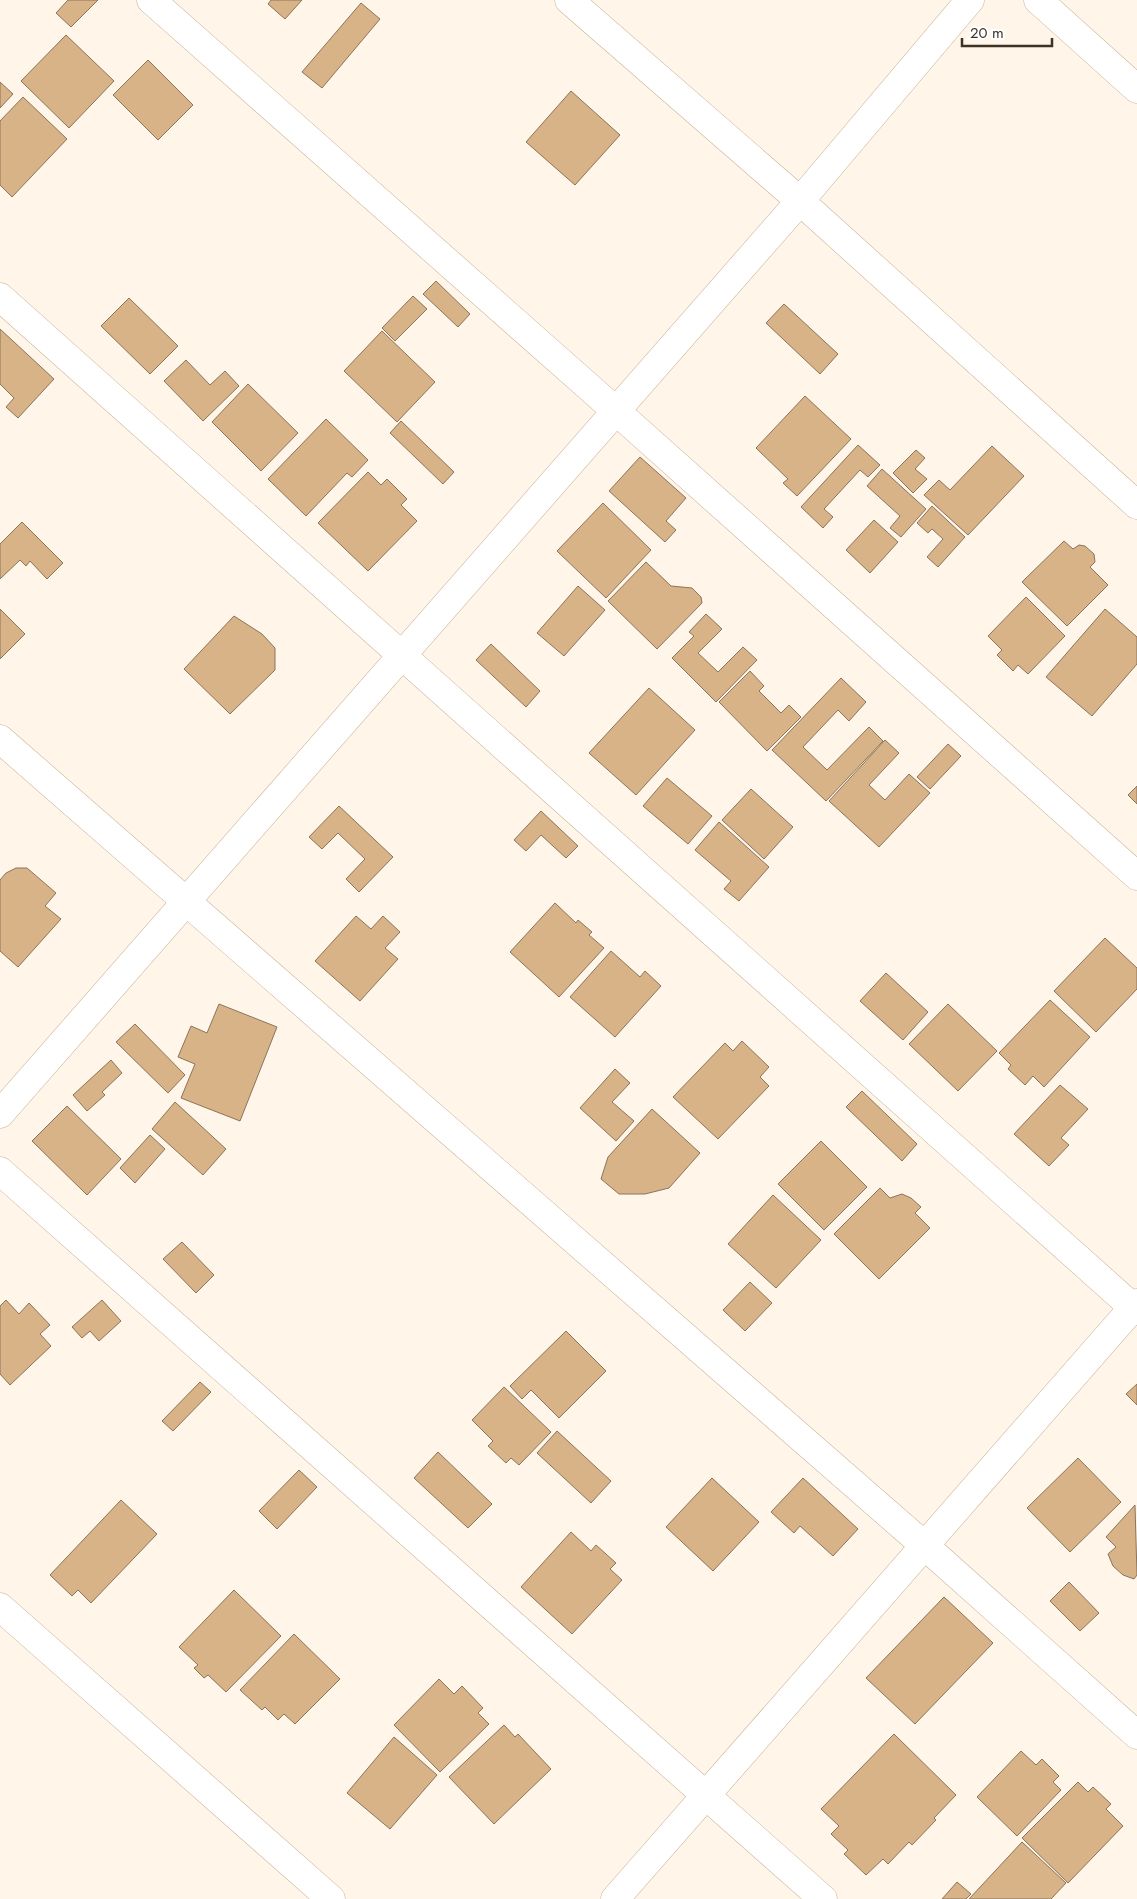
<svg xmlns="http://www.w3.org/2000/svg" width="1137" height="1899" viewBox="0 0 1137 1899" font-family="Jost,sans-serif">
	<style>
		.building { fill: #d8b388; stroke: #8b745a }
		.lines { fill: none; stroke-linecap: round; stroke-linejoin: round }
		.street-casing { stroke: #c8b094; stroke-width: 29 }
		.secondary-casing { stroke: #c8b094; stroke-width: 29 }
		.street { stroke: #fff; stroke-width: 28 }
		.secondary { stroke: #fff; stroke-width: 28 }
	</style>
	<rect width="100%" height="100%" fill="#fff5e9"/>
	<g class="building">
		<path d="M 68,0 L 98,0 L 71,27 L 56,13 Z"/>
		<path d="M 271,0 L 302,0 L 285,19 L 268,4 Z"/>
		<path d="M 361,3 L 380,19 L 322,88 L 302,72 Z"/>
		<path d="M 66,35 L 114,81 L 69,128 L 21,81 Z"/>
		<path d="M 148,60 L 193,105 L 158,140 L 113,95 Z"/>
		<path d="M 0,82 L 13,94 L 0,108 Z"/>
		<path d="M 571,91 L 620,135 L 575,185 L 526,142 Z"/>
		<path d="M 23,97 L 67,139 L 12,197 L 0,185 L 0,121 Z"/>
		<path d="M 436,281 L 470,314 L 458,327 L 423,294 Z"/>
		<path d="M 413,296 L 427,309 L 395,341 L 382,328 Z"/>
		<path d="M 129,298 L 178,346 L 150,374 L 101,326 Z"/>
		<path d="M 784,304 L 838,354 L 820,374 L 766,323 Z"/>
		<path d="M 0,329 L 54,379 L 18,418 L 6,407 L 14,398 L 0,384 Z"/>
		<path d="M 382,331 L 435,382 L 397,422 L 344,371 Z"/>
		<path d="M 186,360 L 210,385 L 225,371 L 239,386 L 203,421 L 164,381 Z"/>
		<path d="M 248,384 L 298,433 L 261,471 L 212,422 Z"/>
		<path d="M 805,396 L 851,439 L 797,496 L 783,483 L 788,479 L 756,448 Z"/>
		<path d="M 326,419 L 368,460 L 352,477 L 347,473 L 306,516 L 268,479 Z"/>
		<path d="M 401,421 L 454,472 L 443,484 L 390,433 Z"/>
		<path d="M 858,445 L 880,465 L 868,477 L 860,470 L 824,509 L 833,517 L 823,528 L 801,507 Z"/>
		<path d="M 992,446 L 1024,476 L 968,535 L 924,495 L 939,480 L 950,490 Z"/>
		<path d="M 916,450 L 925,458 L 915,469 L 927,479 L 913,493 L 893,473 Z"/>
		<path d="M 640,457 L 686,498 L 666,521 L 676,530 L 665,542 L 609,491 Z"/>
		<path d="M 882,469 L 926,509 L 901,537 L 890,528 L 900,516 L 867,486 Z"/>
		<path d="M 368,472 L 381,485 L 387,479 L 407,499 L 401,505 L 417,521 L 368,571 L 318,523 Z"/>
		<path d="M 603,503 L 651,550 L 606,598 L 557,551 Z"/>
		<path d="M 932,506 L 965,537 L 938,567 L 927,557 L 943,539 L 932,529 L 928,533 L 917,523 Z"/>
		<path d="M 874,520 L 898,542 L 870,573 L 846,550 Z"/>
		<path d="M 22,522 L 63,563 L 47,579 L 30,561 L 26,566 L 20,560 L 0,579 L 0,544 Z"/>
		<path d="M 1064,541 L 1073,549 L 1079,545 L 1085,546 L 1094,554 L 1095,562 L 1090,567 L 1108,585 L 1067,626 L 1022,582 Z"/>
		<path d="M 646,562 L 671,586 L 692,588 L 701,597 L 702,603 L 657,649 L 608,601 Z"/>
		<path d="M 578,586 L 605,610 L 564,656 L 537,633 Z"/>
		<path d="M 1026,597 L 1065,636 L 1028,674 L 1018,665 L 1013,671 L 997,655 L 1002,650 L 988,636 Z"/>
		<path d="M 0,609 L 25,634 L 0,659 Z"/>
		<path d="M 1105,609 L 1137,637 L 1137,664 L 1092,716 L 1046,677 Z"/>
		<path d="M 706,614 L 722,629 L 698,653 L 718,672 L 743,647 L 757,660 L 716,702 L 672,658 L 694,636 L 689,632 Z"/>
		<path d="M 234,616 L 262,634 L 275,648 L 275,670 L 230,714 L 184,669 Z"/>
		<path d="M 491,644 L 540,691 L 526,707 L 476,660 Z"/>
		<path d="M 750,671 L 764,686 L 759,691 L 781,713 L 789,705 L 801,717 L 767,751 L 719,702 Z"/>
		<path d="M 841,678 L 866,702 L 849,721 L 838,710 L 803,747 L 827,770 L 869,727 L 883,741 L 826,801 L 772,750 Z"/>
		<path d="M 649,688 L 695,730 L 636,795 L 589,753 Z"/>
		<path d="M 885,740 L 899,753 L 869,785 L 885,800 L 909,774 L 930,793 L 879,847 L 829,801 Z"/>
		<path d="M 948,744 L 961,756 L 930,789 L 917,777 Z"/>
		<path d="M 667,778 L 712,816 L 688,844 L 643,806 Z"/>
		<path d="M 1137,786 L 1137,804 L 1128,795 Z"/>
		<path d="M 751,789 L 793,827 L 764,859 L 722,820 Z"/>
		<path d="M 339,806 L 393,857 L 359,892 L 346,879 L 365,859 L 338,833 L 322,849 L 309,837 Z"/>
		<path d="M 541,811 L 578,846 L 566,858 L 541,835 L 526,851 L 514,840 Z"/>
		<path d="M 719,822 L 769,867 L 739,901 L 724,889 L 731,881 L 695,850 Z"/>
		<path d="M 16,868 L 27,868 L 56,893 L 45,906 L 61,919 L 18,967 L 0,951 L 0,880 L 6,873 Z"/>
		<path d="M 555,903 L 576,923 L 578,920 L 592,932 L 589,935 L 604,948 L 559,997 L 510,952 Z"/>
		<path d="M 356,916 L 371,929 L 383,916 L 400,932 L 385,948 L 398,959 L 360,1001 L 315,961 Z"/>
		<path d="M 1105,938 L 1137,968 L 1137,989 L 1096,1032 L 1054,991 Z"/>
		<path d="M 611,951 L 640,977 L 645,971 L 661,986 L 615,1037 L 570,997 Z"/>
		<path d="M 886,973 L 928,1012 L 903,1040 L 860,1001 Z"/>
		<path d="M 1050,1000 L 1090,1037 L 1044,1087 L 1033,1076 L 1025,1085 L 1008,1069 L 1011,1065 L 999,1053 Z"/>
		<path d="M 219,1004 L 277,1027 L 240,1121 L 181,1098 L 195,1064 L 178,1057 L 191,1026 L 207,1033 Z"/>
		<path d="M 948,1004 L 997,1051 L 958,1091 L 909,1044 Z"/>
		<path d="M 135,1024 L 185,1075 L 168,1093 L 116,1042 Z"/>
		<path d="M 742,1041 L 769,1067 L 760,1077 L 769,1086 L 718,1139 L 673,1097 L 725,1043 L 733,1051 Z"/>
		<path d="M 111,1060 L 122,1073 L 102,1092 L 105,1095 L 87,1111 L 73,1095 Z"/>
		<path d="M 615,1069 L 630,1083 L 612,1102 L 634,1121 L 616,1141 L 580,1108 Z"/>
		<path d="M 1060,1085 L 1088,1109 L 1061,1138 L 1069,1145 L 1049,1166 L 1014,1134 Z"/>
		<path d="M 862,1091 L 917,1144 L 902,1161 L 846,1107 Z"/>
		<path d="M 175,1102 L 226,1149 L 203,1175 L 152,1129 Z"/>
		<path d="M 67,1106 L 121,1159 L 87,1195 L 32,1141 Z"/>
		<path d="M 652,1109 L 700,1153 L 669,1188 L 645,1194 L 619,1194 L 601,1179 L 608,1157 Z"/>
		<path d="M 150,1135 L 165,1149 L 135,1183 L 120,1168 Z"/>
		<path d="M 821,1141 L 867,1187 L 824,1230 L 778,1184 Z"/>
		<path d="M 880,1188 L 890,1198 L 902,1194 L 911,1198 L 921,1207 L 915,1213 L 930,1228 L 879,1279 L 834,1234 Z"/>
		<path d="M 773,1195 L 821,1240 L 776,1288 L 728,1244 Z"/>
		<path d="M 182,1242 L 214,1275 L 196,1293 L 163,1259 Z"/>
		<path d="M 750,1282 L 772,1303 L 745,1331 L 723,1310 Z"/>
		<path d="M 6,1300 L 19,1314 L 29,1303 L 50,1325 L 40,1334 L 51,1346 L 10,1385 L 0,1374 L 0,1306 Z"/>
		<path d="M 102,1300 L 121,1321 L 99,1341 L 90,1331 L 82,1338 L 72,1327 Z"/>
		<path d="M 566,1331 L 606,1371 L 559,1418 L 531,1390 L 522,1399 L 510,1386 Z"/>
		<path d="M 200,1382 L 211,1392 L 173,1431 L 162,1421 Z"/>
		<path d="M 1137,1384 L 1137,1405 L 1126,1394 Z"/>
		<path d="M 504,1387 L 551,1432 L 519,1465 L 511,1458 L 506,1463 L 488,1446 L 493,1441 L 472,1420 Z"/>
		<path d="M 557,1431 L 611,1481 L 591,1503 L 537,1453 Z"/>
		<path d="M 438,1452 L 492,1504 L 468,1528 L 414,1478 Z"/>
		<path d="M 1078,1458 L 1121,1502 L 1070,1552 L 1027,1508 Z"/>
		<path d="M 299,1470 L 317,1487 L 277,1529 L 259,1511 Z"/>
		<path d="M 712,1478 L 759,1522 L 713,1571 L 666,1527 Z"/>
		<path d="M 803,1478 L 858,1529 L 833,1556 L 800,1526 L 794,1533 L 771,1512 Z"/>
		<path d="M 121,1500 L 157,1534 L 91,1603 L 78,1590 L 72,1596 L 50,1575 Z"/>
		<path d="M 1135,1505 L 1137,1575 L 1134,1579 L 1123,1575 L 1113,1566 L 1108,1554 L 1116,1547 L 1106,1537 Z"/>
		<path d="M 571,1532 L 591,1551 L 596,1545 L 616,1563 L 610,1569 L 622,1580 L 572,1634 L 521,1587 Z"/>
		<path d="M 1069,1582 L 1099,1613 L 1080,1631 L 1050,1601 Z"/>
		<path d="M 234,1590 L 281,1636 L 226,1692 L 208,1675 L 204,1678 L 194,1668 L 198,1665 L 179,1647 Z"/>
		<path d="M 944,1597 L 993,1643 L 915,1724 L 866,1678 Z"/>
		<path d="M 294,1634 L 340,1679 L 295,1724 L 284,1714 L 278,1720 L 265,1707 L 262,1710 L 240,1690 Z"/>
		<path d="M 439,1679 L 454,1694 L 462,1686 L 483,1708 L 478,1713 L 489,1724 L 440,1772 L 394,1725 Z"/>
		<path d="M 504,1725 L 515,1737 L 518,1734 L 551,1769 L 494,1824 L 449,1777 Z"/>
		<path d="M 894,1734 L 956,1795 L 934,1818 L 936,1820 L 912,1845 L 909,1842 L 888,1864 L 883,1859 L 866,1875 L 844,1854 L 848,1850 L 831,1834 L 839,1826 L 821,1809 Z"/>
		<path d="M 394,1737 L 437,1775 L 390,1829 L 347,1793 Z"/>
		<path d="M 1021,1751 L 1036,1765 L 1042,1759 L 1059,1776 L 1053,1782 L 1061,1790 L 1017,1836 L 977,1797 Z"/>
		<path d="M 1078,1782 L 1088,1792 L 1093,1787 L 1111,1804 L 1106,1809 L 1123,1826 L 1068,1883 L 1022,1838 Z"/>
		<path d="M 1022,1842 L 1066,1883 L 1051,1899 L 969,1899 Z"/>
		<path d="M 957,1882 L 971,1894 L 966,1899 L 942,1899 Z"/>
	</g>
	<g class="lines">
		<defs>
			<g id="street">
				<path d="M 151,0 L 616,411 L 1137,876"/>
				<path d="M 569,0 L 800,201 L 1137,505"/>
				<path d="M 0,297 L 1137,1311"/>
				<path d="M 0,739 L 925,1546 L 1137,1735"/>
				<path d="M 0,1114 L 800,201 L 970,0"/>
				<path d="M 0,1171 L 823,1899"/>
				<path d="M 0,1607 L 331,1899"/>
				<path d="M 615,1899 L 1137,1303"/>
			</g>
			<path id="secondary" d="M 1038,0 L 1137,89"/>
		</defs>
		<use href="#street" class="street-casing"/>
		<use href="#secondary" class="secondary-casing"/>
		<use href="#street" class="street"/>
		<use href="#secondary" class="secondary"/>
	</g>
	<path d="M962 38v8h90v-8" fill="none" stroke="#3d3327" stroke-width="2.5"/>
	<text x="970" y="38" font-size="15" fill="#3d3327" stroke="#ffffff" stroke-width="4" paint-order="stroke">20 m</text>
</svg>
